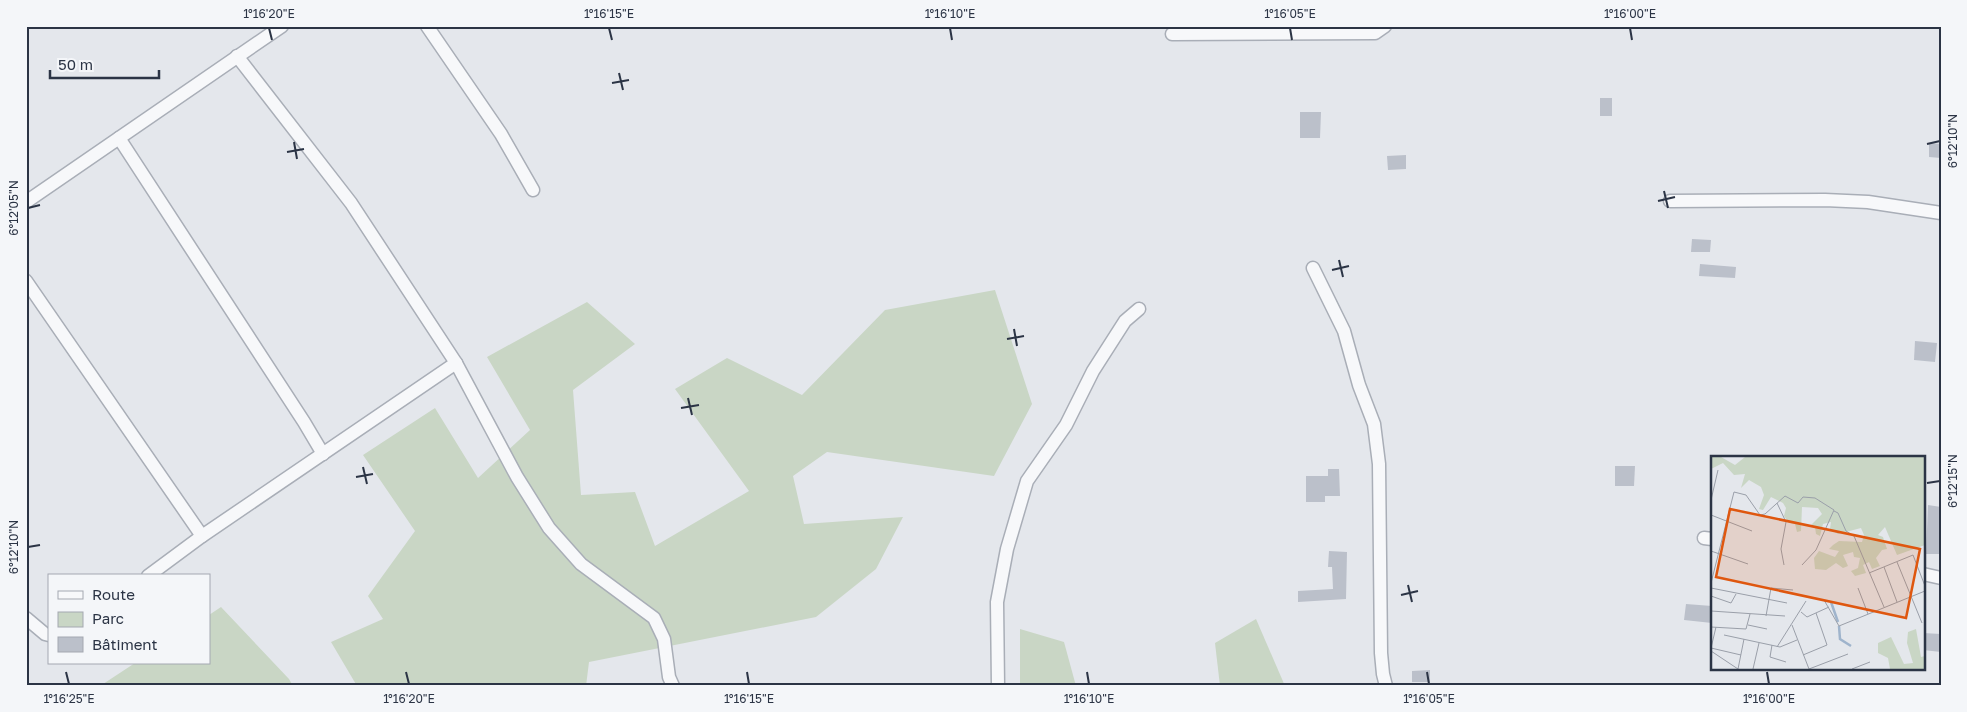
<svg xmlns="http://www.w3.org/2000/svg" width="1967" height="712" viewBox="0 0 1967 712" font-family="'Golos Text',sans-serif">
	<style>
		.green { fill: #c9d6c5 }
		.building { fill: #bbc0ca }
		.lines { fill: none; stroke-linecap: round; stroke-linejoin: round }
		.street-casing { stroke: #a9aeb7; stroke-width: 15 }
		.street { stroke: #f7f8fa; stroke-width: 12 }
		.ticks { fill: none; stroke: #2b3445; stroke-width: 2 }
		.inset-river { fill: none; stroke: #9fb4cc; stroke-width: 2.5 }
		.inset-road { fill: none; stroke: #9a9fa9; stroke-width: 1 }
		.view { fill: #df570f; fill-opacity: 0.15; stroke: #df570f; stroke-width: 2.5 }
		.inset-edge { fill: none; stroke: #2b3445; stroke-width: 2.5 }
		.neatline { fill: none; stroke: #2b3445; stroke-width: 2 }
		.ticks-label { font-size: 12px; text-anchor: middle; fill: #2b3445 }
	</style>
	<rect width="100%" height="100%" fill="#e4e7ec"/>
	<g class="green">
		<path d="M 995,290 L 1032,404 L 994,476 L 827,452 L 793,476 L 804,524 L 903,517 L 876,569 L 816,617 L 589,662 L 586,686 L 357,686 L 331,642 L 383,619 L 368,596 L 415,531 L 363,455 L 435,408 L 478,478 L 530,430 L 487,357 L 587,302 L 635,344 L 573,390 L 581,495 L 635,492 L 655,546 L 749,491 L 675,389 L 727,358 L 802,395 L 885,310 Z"/>
		<path d="M 221,607 L 289,679 L 293,686 L 100,686 L 135,663 L 209,663 L 209,615 Z"/>
		<path d="M 1256,619 L 1285,686 L 1220,686 L 1215,643 Z"/>
		<path d="M 1020,629 L 1064,642 L 1076,686 L 1020,686 Z"/>
	</g>
	<g class="building">
		<rect x="1600" y="98" width="12" height="18"/>
		<path d="M 1300,112 L 1321,112 L 1320,138 L 1300,138 Z"/>
		<path d="M 1929,143 L 1941,144 L 1941,158 L 1929,157 Z"/>
		<path d="M 1406,155 L 1406,169 L 1388,170 L 1387,156 Z"/>
		<path d="M 1692,239 L 1711,240 L 1710,252 L 1691,252 Z"/>
		<path d="M 1700,264 L 1736,267 L 1735,278 L 1699,276 Z"/>
		<path d="M 1915,341 L 1937,343 L 1935,362 L 1914,360 Z"/>
		<path d="M 1615,466 L 1635,466 L 1634,486 L 1615,486 Z"/>
		<path d="M 1328,469 L 1339,469 L 1340,496 L 1325,496 L 1325,502 L 1306,502 L 1306,476 L 1328,476 Z"/>
		<path d="M 1928,505 L 1941,507 L 1939,554 L 1926,554 Z"/>
		<path d="M 1329,551 L 1347,552 L 1346,599 L 1298,602 L 1298,591 L 1333,589 L 1332,567 L 1328,567 Z"/>
		<path d="M 1686,604 L 1712,606 L 1712,623 L 1684,620 Z"/>
		<path d="M 1923,633 L 1941,634 L 1941,652 L 1923,650 Z"/>
		<path d="M 1430,670 L 1430,682 L 1412,682 L 1412,671 Z"/>
	</g>
	<g class="lines">
		<defs>
			<g id="street">
				<path d="M 427,26 L 501,134 L 533,190"/>
				<path d="M 1172,34 L 1375,33 L 1385,26"/>
				<path d="M 237,56 L 351,203 L 456,363 L 517,477 L 549,528 L 581,564 L 654,618 L 664,639 L 669,677 L 673,686"/>
				<path d="M 119,138 L 304,422 L 323,454"/>
				<path d="M 1670,201 L 1825,200 L 1868,202 L 1941,213"/>
				<path d="M 26,202 L 282,26"/>
				<path d="M 1313,268 L 1344,331 L 1359,385 L 1374,424 L 1379,464 L 1381,653 L 1383,674 L 1386,686"/>
				<path d="M 26,281 L 202,536"/>
				<path d="M 1704,538 L 1712,539"/>
				<path d="M 1923,574 L 1941,578"/>
				<path d="M 148,576 L 202,536 L 456,363"/>
				<path d="M 26,618 L 45,634 L 49,635"/>
				<path d="M 998,686 L 997,602 L 1007,549 L 1027,481 L 1066,425 L 1093,371 L 1125,321 L 1139,309"/>
			</g>
		</defs>
		<use href="#street" class="street-casing"/>
		<use href="#street" class="street"/>
	</g>
	<path class="ticks" d="M 269,28 L 272,40M 609,28 L 612,40M 950,28 L 952,40M 1290,28 L 1292,40M 1630,28 L 1632,40M 619,73 L 623,90M 612,83 L 629,80M 294,142 L 297,159M 1927,144 L 1940,141M 287,152 L 304,149M 1664,191 L 1668,208M 1658,201 L 1675,197M 28,208 L 40,205M 1339,260 L 1343,277M 1332,270 L 1349,266M 1014,329 L 1017,346M 1007,339 L 1024,336M 688,398 L 692,415M 681,408 L 699,405M 363,467 L 367,484M 356,477 L 373,474M 1927,483 L 1940,481M 28,547 L 40,545M 1408,585 L 1412,602M 1401,595 L 1418,591M 66,672 L 69,684M 406,672 L 409,684M 747,672 L 749,684M 1087,672 L 1089,684M 1427,672 L 1429,684M 1767,672 L 1769,684"/>
	<g transform="translate(1711 456)">
		<rect width="214" height="214" fill="#e4e7ec"/>
		<path d="M 0,1 L 10,1 L 24,9 L 34,1 L 214,1 L 214,89 L 186,99 L 174,71 L 167,79 L 172,81 L 176,93 L 171,94 L 165,102 L 169,110 L 161,113 L 158,106 L 152,109 L 155,117 L 144,120 L 140,115 L 147,112 L 149,102 L 143,101 L 142,96 L 132,99 L 137,110 L 132,112 L 125,107 L 115,114 L 104,113 L 103,102 L 108,95 L 124,101 L 128,95 L 118,93 L 122,89 L 128,85 L 151,86 L 153,79 L 150,72 L 127,78 L 119,73 L 120,66 L 112,68 L 109,80 L 105,78 L 104,71 L 99,70 L 111,58 L 107,52 L 91,51 L 90,75 L 86,76 L 84,68 L 78,67 L 73,60 L 75,52 L 72,47 L 60,41 L 52,54 L 48,53 L 53,39 L 50,31 L 38,24 L 30,32 L 34,18 L 23,19 L 12,7 L 0,13 ZM 205,173 L 210,201 L 214,200 L 214,213 L 179,213 L 177,202 L 167,197 L 167,187 L 180,181 L 193,208 L 202,207 L 196,187 L 197,176 Z" fill="#c9d6c5"/>
		<path class="inset-river" d="M 120,146 L 127,166M 128,170 L 129,183 L 140,190"/>
		<path class="inset-road" d="M 0,44 L 7,14M 66,47 L 75,66 L 70,93 L 73,109M 123,55 L 127,57 L 135,75 L 143,80 L 173,151M 0,59 L 41,75M 0,95 L 37,108M 186,106 L 211,167M 173,111 L 186,146M 158,117 L 202,99 L 214,130M 0,127 L 23,36 L 35,39 L 49,59 L 54,58 L 74,40 L 87,47 L 92,41 L 104,42 L 123,54 L 105,94 L 91,109M 0,132 L 76,147M 147,132 L 157,158M 0,140 L 20,147 L 25,138M 113,144 L 128,170 L 214,135M 0,155 L 74,160M 90,156 L 96,161 L 118,151M 55,160 L 60,132 L 82,134M 37,169 L 56,173M 81,169 L 98,213 L 137,198M 0,171 L 35,173 L 39,158M 13,179 L 69,191 L 86,184M 61,189 L 59,201 L 75,206M 66,191 L 95,145M 0,192 L 30,199M 0,192 L 5,171M 0,195 L 27,213M 92,199 L 116,189 L 105,157M 27,213 L 33,183M 42,213 L 48,187M 141,213 L 159,206"/>
		<path class="view" d="M 19,53 L 209,93 L 195,162 L 5,121 Z"/>
		<rect width="214" height="214" class="inset-edge"/>
	</g>
	<rect width="1967" height="712" fill="none" stroke="#f4f6f9" stroke-width="55"/>
	<rect x="48" y="574" width="162" height="90" fill="#f4f6f9" stroke="#a4a8b1"/>
	<rect x="58" y="591" width="25" height="8" fill="#f7f8fa" stroke="#a4a8b1"/>
	<text x="92" y="600" font-size="15" fill="#2b3445">Route</text>
	<rect x="58" y="612" width="25" height="15" fill="#c9d6c5" stroke="#a4a8b1"/>
	<text x="92" y="624" font-size="15" fill="#2b3445">Parc</text>
	<rect x="58" y="637" width="25" height="15" fill="#bbc0ca" stroke="#a4a8b1"/>
	<text x="92" y="650" font-size="15" fill="#2b3445">Bâtiment</text>
	<path d="M50 70v8h109v-8" fill="none" stroke="#2b3445" stroke-width="2.5"/>
	<text x="58" y="70" font-size="15" fill="#2b3445" stroke="#f4f6f9" stroke-width="4" paint-order="stroke">50 m</text>
	<rect x="28" y="28" width="1912" height="656" class="neatline"/>
	<g class="ticks-label">
		<text x="269" y="18">1°16'20"E</text>
		<text x="609" y="18">1°16'15"E</text>
		<text x="950" y="18">1°16'10"E</text>
		<text x="1290" y="18">1°16'05"E</text>
		<text x="1630" y="18">1°16'00"E</text>
		<text transform="translate(1953 141) rotate(-90)" y="4">6°12'10"N</text>
		<text transform="translate(14 208) rotate(-90)" y="4">6°12'05"N</text>
		<text transform="translate(1953 481) rotate(-90)" y="4">6°12'15"N</text>
		<text transform="translate(14 547) rotate(-90)" y="4">6°12'10"N</text>
		<text x="69" y="703">1°16'25"E</text>
		<text x="409" y="703">1°16'20"E</text>
		<text x="749" y="703">1°16'15"E</text>
		<text x="1089" y="703">1°16'10"E</text>
		<text x="1429" y="703">1°16'05"E</text>
		<text x="1769" y="703">1°16'00"E</text>
	</g>
</svg>
